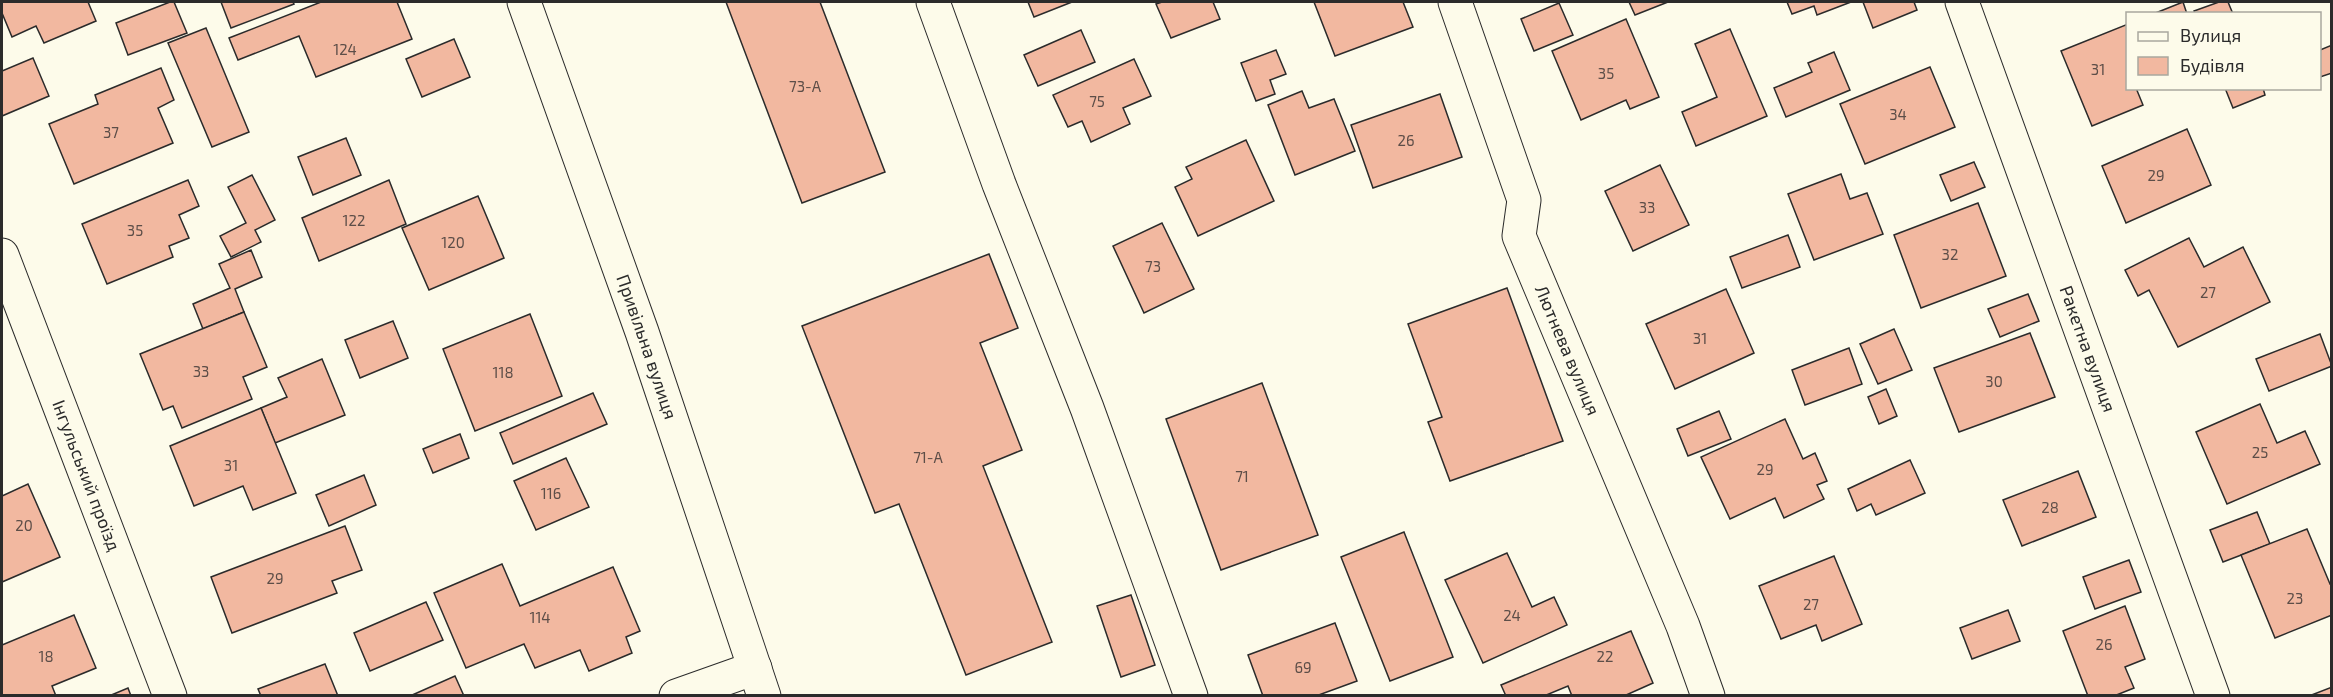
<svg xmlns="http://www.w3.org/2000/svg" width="2333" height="697" viewBox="0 0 2333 697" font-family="'Exo 2',sans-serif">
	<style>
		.building { fill: #f2b8a0; stroke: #2b2b2b; stroke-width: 1.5 }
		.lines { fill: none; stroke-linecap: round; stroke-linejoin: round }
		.minor-casing { stroke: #2b2b2b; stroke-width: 35 }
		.minor { stroke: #fdfbea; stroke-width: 33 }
		.labels { text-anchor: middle; stroke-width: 4.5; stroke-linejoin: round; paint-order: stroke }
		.number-label { font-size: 15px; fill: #5d4e48 }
		.street-label { font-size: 18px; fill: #2b2b2b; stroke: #fdfbea }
	</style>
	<rect width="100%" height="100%" fill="#fdfbea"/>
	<g class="building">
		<path d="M 2,2 L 88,2 L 96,21 L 44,43 L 36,26 L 12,37 L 2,13 Z"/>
		<path d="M 170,2 L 174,2 L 187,33 L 128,55 L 116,23 Z"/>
		<path d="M 221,2 L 293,2 L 294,4 L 231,28 Z"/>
		<path d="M 321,2 L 397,2 L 412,39 L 316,77 L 299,36 L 238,60 L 229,38 Z"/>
		<path d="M 726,2 L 820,2 L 885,172 L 802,203 Z"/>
		<path d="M 1028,2 L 1072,2 L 1034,17 Z"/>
		<path d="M 1162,2 L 1213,2 L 1220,19 L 1171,38 L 1156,4 Z"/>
		<path d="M 1314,2 L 1403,2 L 1413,27 L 1335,56 Z"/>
		<path d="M 1629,2 L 1668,2 L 1635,15 Z"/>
		<path d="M 1787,2 L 1851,2 L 1817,15 L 1814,6 L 1792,14 Z"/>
		<path d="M 1863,2 L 1914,2 L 1917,10 L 1873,28 Z"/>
		<path d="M 2183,2 L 2187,14 L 2153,14 Z"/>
		<path d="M 2219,2 L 2228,2 L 2233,14 L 2195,14 L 2194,11 Z"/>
		<path d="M 1559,3 L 1573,35 L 1534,51 L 1521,19 Z"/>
		<path d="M 1626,19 L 1659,97 L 1630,109 L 1626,100 L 1581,120 L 1552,51 Z"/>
		<path d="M 2128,24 L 2128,88 L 2136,88 L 2143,105 L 2092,126 L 2061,51 Z"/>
		<path d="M 206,28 L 249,132 L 212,147 L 168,43 Z"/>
		<path d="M 1730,29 L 1767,116 L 1696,146 L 1682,112 L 1717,97 L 1695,44 Z"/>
		<path d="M 1081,30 L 1095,62 L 1038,86 L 1024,55 Z"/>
		<path d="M 454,39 L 470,77 L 422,97 L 406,59 Z"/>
		<path d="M 2332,45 L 2332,73 L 2320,77 L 2320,50 Z"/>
		<path d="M 1276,50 L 1286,74 L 1270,80 L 1275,94 L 1256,101 L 1241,63 Z"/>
		<path d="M 1834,52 L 1850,90 L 1786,117 L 1774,88 L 1812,72 L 1808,63 Z"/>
		<path d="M 33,58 L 49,96 L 2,116 L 2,71 Z"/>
		<path d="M 1134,59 L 1151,96 L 1123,108 L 1130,124 L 1091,142 L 1082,121 L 1068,127 L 1053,95 Z"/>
		<path d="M 1930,67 L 1955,127 L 1865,164 L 1840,104 Z"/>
		<path d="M 161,68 L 174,100 L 158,108 L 173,143 L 74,184 L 49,124 L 98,104 L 95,95 Z"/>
		<path d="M 2225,88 L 2263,88 L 2265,95 L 2233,108 Z"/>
		<path d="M 1302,91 L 1309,108 L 1334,99 L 1355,151 L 1295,175 L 1268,105 Z"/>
		<path d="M 1440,94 L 1462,157 L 1373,188 L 1351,125 Z"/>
		<path d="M 2187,129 L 2211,185 L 2126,223 L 2102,166 Z"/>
		<path d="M 346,138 L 361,175 L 313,195 L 298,157 Z"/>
		<path d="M 1246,140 L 1274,201 L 1198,236 L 1175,187 L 1192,179 L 1186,167 Z"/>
		<path d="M 1974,162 L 1985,187 L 1951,201 L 1940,175 Z"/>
		<path d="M 1660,165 L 1689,225 L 1633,251 L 1605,191 Z"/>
		<path d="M 1841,174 L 1850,199 L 1867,193 L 1883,234 L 1814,260 L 1788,194 Z"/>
		<path d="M 252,175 L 275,220 L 255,230 L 261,242 L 231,257 L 220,236 L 246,223 L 228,187 Z"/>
		<path d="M 188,180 L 199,206 L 179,215 L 189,238 L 169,246 L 173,257 L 107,284 L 82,224 Z"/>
		<path d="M 389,180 L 406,224 L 319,261 L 302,218 Z"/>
		<path d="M 478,196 L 504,258 L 429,290 L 402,228 Z"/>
		<path d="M 1978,203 L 2006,276 L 1921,308 L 1894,235 Z"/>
		<path d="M 1162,223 L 1194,289 L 1144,313 L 1113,246 Z"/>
		<path d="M 1788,235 L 1800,267 L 1742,288 L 1730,257 Z"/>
		<path d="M 2189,238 L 2204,267 L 2243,247 L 2270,302 L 2178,347 L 2149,290 L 2138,296 L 2125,270 Z"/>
		<path d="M 251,250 L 262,277 L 235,289 L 244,312 L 203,329 L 193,304 L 230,288 L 219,264 Z"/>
		<path d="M 989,254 L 1018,328 L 980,343 L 1022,450 L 983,466 L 1052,642 L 966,675 L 899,504 L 875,513 L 802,326 Z"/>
		<path d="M 1507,288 L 1563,441 L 1450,481 L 1428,422 L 1442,417 L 1408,324 Z"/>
		<path d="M 1726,289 L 1754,353 L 1675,389 L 1646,324 Z"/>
		<path d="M 2028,294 L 2039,321 L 2000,337 L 1988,309 Z"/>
		<path d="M 244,312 L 267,367 L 243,377 L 252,399 L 182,428 L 173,406 L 163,410 L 140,354 Z"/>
		<path d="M 530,314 L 562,396 L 475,431 L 443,349 Z"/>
		<path d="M 393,321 L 408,358 L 360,378 L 345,340 Z"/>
		<path d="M 1894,329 L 1912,370 L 1878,384 L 1860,344 Z"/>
		<path d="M 2030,333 L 2055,397 L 1959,432 L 1934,368 Z"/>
		<path d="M 2320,334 L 2332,366 L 2269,391 L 2256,359 Z"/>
		<path d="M 1849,348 L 1862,384 L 1805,405 L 1792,370 Z"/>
		<path d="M 322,359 L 345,415 L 275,443 L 261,408 L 287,397 L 278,378 Z"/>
		<path d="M 1262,383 L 1318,535 L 1221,570 L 1166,419 Z"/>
		<path d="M 1886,389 L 1897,416 L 1879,424 L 1868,397 Z"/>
		<path d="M 593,393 L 607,424 L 513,464 L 500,433 Z"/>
		<path d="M 2260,404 L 2277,443 L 2305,431 L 2320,464 L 2227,504 L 2196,432 Z"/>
		<path d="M 261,408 L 296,493 L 253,510 L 243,486 L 194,506 L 170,446 Z"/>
		<path d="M 1719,411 L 1731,439 L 1688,456 L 1677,429 Z"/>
		<path d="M 1785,419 L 1803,459 L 1815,453 L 1827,481 L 1817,485 L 1824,499 L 1784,518 L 1775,498 L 1730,519 L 1701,457 Z"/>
		<path d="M 460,434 L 469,458 L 433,473 L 423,449 Z"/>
		<path d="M 566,458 L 589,507 L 536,530 L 514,481 Z"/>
		<path d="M 1910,460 L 1925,493 L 1876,515 L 1871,504 L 1857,511 L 1848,489 Z"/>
		<path d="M 2078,471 L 2096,517 L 2022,546 L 2003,500 Z"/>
		<path d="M 364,475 L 376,505 L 329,526 L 316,495 Z"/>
		<path d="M 28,484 L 60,557 L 2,582 L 2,496 Z"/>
		<path d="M 2257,512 L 2270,544 L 2223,562 L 2210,530 Z"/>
		<path d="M 345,526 L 362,570 L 332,581 L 337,593 L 232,633 L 211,577 Z"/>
		<path d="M 2307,529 L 2330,584 L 2332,583 L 2332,615 L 2275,638 L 2241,555 Z"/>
		<path d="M 1404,532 L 1453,657 L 1390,681 L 1341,557 Z"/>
		<path d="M 1507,553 L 1532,607 L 1554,597 L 1567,625 L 1483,663 L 1445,580 Z"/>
		<path d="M 1834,556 L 1862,624 L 1822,641 L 1816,625 L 1781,639 L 1759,586 Z"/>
		<path d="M 2129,560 L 2141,592 L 2095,609 L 2083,577 Z"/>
		<path d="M 502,564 L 520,606 L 613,567 L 640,631 L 626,637 L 632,653 L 589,671 L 580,650 L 535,668 L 524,644 L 466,668 L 434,593 Z"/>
		<path d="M 1131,595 L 1155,665 L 1121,677 L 1097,606 Z"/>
		<path d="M 426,602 L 443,640 L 370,671 L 354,633 Z"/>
		<path d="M 2125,606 L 2145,659 L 2125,667 L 2134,688 L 2114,696 L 2088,696 L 2063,631 Z"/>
		<path d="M 2008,610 L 2020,641 L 1972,659 L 1960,628 Z"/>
		<path d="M 74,615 L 96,668 L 52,686 L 56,696 L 2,696 L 2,645 Z"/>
		<path d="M 1335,623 L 1357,681 L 1316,696 L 1263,696 L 1248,655 Z"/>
		<path d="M 1631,631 L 1653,683 L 1624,696 L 1572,696 L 1568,686 L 1544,696 L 1506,696 L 1501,685 Z"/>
		<path d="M 325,664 L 338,696 L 261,696 L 258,689 Z"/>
		<path d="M 455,676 L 464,696 L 410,696 Z"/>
		<path d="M 2332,687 L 2332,696 L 2309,696 Z"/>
		<path d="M 128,688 L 131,696 L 109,696 Z"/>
	</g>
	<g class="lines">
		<defs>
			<g id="minor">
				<path id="s1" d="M 524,2 L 642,332 L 764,696"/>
				<path d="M 933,2 L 999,184 L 1087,408 L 1191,696"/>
				<path id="s2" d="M 1455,2 L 1524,200 L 1519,236 L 1683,626 L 1708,696"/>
				<path id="s3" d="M 1962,2 L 2213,696"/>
				<path id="s4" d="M 2,255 L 170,696"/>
				<path d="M 676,696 L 755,668"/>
			</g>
		</defs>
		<use href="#minor" class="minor-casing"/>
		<use href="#minor" class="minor"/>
	</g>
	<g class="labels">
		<g class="number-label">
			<text x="345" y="55">124</text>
			<text x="2098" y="75">31</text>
			<text x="1606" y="79">35</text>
			<text x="805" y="92">73-А</text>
			<text x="1097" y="107">75</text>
			<text x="1898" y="120">34</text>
			<text x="111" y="138">37</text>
			<text x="1406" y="146">26</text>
			<text x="2156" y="181">29</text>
			<text x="1647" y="213">33</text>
			<text x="354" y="226">122</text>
			<text x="135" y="236">35</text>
			<text x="453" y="248">120</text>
			<text x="1950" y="260">32</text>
			<text x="1153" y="272">73</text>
			<text x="2208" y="298">27</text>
			<text x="1700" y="344">31</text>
			<text x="201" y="377">33</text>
			<text x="503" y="378">118</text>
			<text x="1994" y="387">30</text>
			<text x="2260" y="458">25</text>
			<text x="928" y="463">71-А</text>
			<text x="231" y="471">31</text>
			<text x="1765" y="475">29</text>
			<text x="1242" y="482">71</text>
			<text x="551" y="499">116</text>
			<text x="2050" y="513">28</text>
			<text x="24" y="531">20</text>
			<text x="275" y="584">29</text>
			<text x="2295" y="604">23</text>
			<text x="1811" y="610">27</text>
			<text x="1512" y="621">24</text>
			<text x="540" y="623">114</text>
			<text x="2104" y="650">26</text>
			<text x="46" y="662">18</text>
			<text x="1605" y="662">22</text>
			<text x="1303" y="673">69</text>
		</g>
		<g class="street-label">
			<text dy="6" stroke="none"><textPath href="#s1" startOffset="366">Привільна вулиця</textPath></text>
			<text dy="6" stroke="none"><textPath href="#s3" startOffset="369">Ракетна вулиця</textPath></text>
			<text dy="6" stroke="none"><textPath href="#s2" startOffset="370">Лютнева вулиця</textPath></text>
			<text dy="6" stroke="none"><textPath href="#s4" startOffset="236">Інгульський проїзд</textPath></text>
		</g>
	</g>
	<rect width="2333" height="697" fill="none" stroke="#2b2b2b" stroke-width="6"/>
	<rect x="2126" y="12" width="195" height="78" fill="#fdfbea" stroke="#a9a89e" stroke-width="1.5"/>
	<rect x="2138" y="32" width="30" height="9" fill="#fdfbea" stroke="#a9a89e" stroke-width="1.5"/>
	<text x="2180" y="42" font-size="18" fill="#2b2b2b">Вулиця</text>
	<rect x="2138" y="57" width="30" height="18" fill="#f2b8a0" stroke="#a9a89e" stroke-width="1.5"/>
	<text x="2180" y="72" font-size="18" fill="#2b2b2b">Будівля</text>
</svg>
